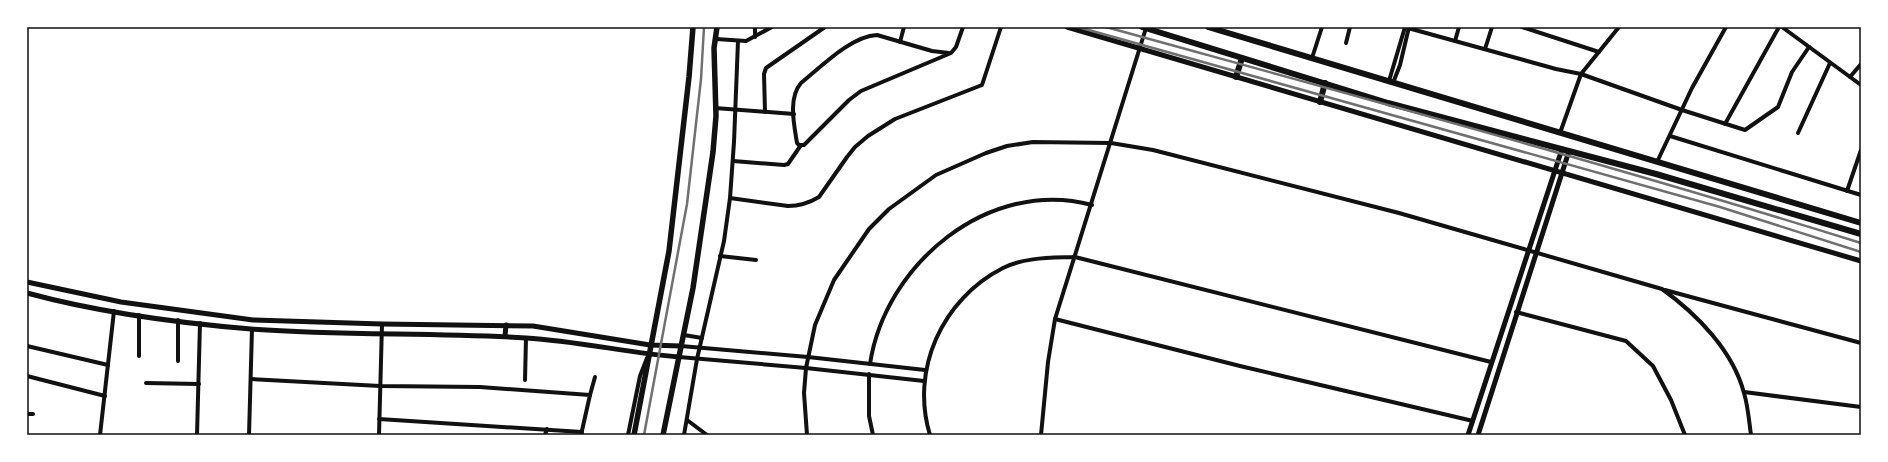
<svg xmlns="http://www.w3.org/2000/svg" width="1888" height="462" viewBox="0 0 1888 462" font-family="'Noto Sans',sans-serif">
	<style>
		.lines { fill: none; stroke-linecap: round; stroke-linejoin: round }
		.minor { stroke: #111; stroke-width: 4 }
		.tertiary { stroke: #111; stroke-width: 5 }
		.secondary { stroke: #111; stroke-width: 5.5 }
		.primary { stroke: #111; stroke-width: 6 }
		.rail { stroke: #707070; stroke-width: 2.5 }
		.neatline { fill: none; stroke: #111; stroke-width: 1.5 }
	</style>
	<rect width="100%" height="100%" fill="#fff"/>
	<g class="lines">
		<g class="minor">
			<path d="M 755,27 L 755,37"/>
			<path d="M 1522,27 L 1599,52"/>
			<path d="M 1782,27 L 1861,85"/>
			<path d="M 1408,28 L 1556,69 L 1581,74 L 1682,110 L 1745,130 L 1778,107 L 1792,72 L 1809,47"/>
			<path d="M 716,39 L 746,41 L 772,27"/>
			<path d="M 1455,41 L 1459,27"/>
			<path d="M 900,42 L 904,27"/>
			<path d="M 1346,43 L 1350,27"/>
			<path d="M 1485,49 L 1492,27"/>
			<path d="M 949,53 L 932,51 L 877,35 C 851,36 821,67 801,83 C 788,98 794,124 797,143 L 799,145 L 804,145 L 849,100 L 861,91 L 951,53 L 956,47 L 963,27"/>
			<path d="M 1312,58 L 1322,27"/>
			<path d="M 1850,77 L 1861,64"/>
			<path d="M 1389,81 L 1405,27"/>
			<path d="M 1393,83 L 1400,65 L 1409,27"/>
			<path d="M 715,108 L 794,114"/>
			<path d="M 765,112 L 764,74 L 766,68 L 825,27"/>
			<path d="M 1725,124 L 1779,27"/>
			<path d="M 1560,133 L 1581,74 L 1619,27"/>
			<path d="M 1798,133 L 1830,63"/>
			<path d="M 1670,136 L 1861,195"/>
			<path d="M 733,161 L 784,165 L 788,164 L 801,145"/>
			<path d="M 1657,162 L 1692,88 L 1726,27"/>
			<path d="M 1847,191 L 1861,150"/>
			<path d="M 730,198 L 788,206 C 800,206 809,203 819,197 L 847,157 L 855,147 L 868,136 L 895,119 L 982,85 L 1001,27"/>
			<path d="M 720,256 L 756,260"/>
			<path d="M 1665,290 L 1861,343"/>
			<path d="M 1516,312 L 1626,341 L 1653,366 L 1671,400 L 1685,435"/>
			<path d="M 139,315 L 139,356"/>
			<path d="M 1055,319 L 1240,366 L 1473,421"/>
			<path d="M 684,335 L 702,338"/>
			<path d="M 27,346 L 108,365"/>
			<path d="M 681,346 L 808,357 L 925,370"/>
			<path d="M 679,357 L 806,368 L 924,381"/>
			<path d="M 178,361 L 178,320"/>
			<path d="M 870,364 C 885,264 989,177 1092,205"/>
			<path d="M 869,374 L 869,416 L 873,435"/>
			<path d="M 27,376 L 105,396"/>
			<path d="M 251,379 L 380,386 L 480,387 L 590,395 L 581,435"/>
			<path d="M 525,380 L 526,338"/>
			<path d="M 146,383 L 199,384"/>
			<path d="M 1744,392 L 1861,407"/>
			<path d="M 590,395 L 595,377"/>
			<path d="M 27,414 L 33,414"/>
			<path d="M 379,419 L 582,432"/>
			<path d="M 687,420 L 707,435"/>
			<path d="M 100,435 L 114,311"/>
			<path d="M 197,435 L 200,323"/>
			<path d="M 249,435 L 252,329"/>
			<path d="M 379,435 L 382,324"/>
			<path d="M 545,435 L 547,429"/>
			<path d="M 628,435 L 640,376 L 647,358"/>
			<path d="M 684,435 L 697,359 L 724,241 L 730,198 L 734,142 L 738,41"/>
			<path d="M 807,435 L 804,393 L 806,368 L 815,325 L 834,280 L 869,229 L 889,209 L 936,175 L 986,153 L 1007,146 L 1033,142 L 1111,143 L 1153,150 L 1399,213 L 1662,289 C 1697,314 1733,351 1744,393 C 1748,406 1749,421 1751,435"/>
			<path d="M 930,435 C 910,370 942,299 1003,268 C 1025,257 1051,258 1075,257 L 1491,362"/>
			<path d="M 1041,435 L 1048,362 L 1055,319 L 1146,28"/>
		</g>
		<g class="tertiary">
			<path d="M 1067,27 L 1861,261"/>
			<path d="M 27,282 L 121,302 L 253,320 L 382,324 L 533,326 L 650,345 L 681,346"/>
			<path d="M 27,293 C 97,312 178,323 251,329 C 343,336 435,332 526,338 C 578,341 628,353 679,357"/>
			<path d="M 505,336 L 506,325"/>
			<path d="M 1468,435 L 1562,149"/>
			<path d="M 1478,435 L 1569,151"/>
		</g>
		<g class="secondary">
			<path d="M 634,435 L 669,251 L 689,77 L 693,27"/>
			<path d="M 663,435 L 693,288 L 713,152 L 716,116 L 714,48 L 717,27"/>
		</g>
		<g class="primary">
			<path d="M 1142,27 L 1388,103 L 1656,174 L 1861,234"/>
			<path d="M 1208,27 L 1861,223"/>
			<path d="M 1236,77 L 1242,58"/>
			<path d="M 1320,102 L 1325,83"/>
		</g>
		<g class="rail">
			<path d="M 1078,27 L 1720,207 L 1861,252"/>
			<path d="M 1106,27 C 1359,97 1611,165 1861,243"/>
			<path d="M 644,435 L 687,204 L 701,79 L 704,27"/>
		</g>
	</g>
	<rect width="1888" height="462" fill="none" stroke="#ffffff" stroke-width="56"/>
	<rect x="28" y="28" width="1832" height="406" class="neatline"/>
</svg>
